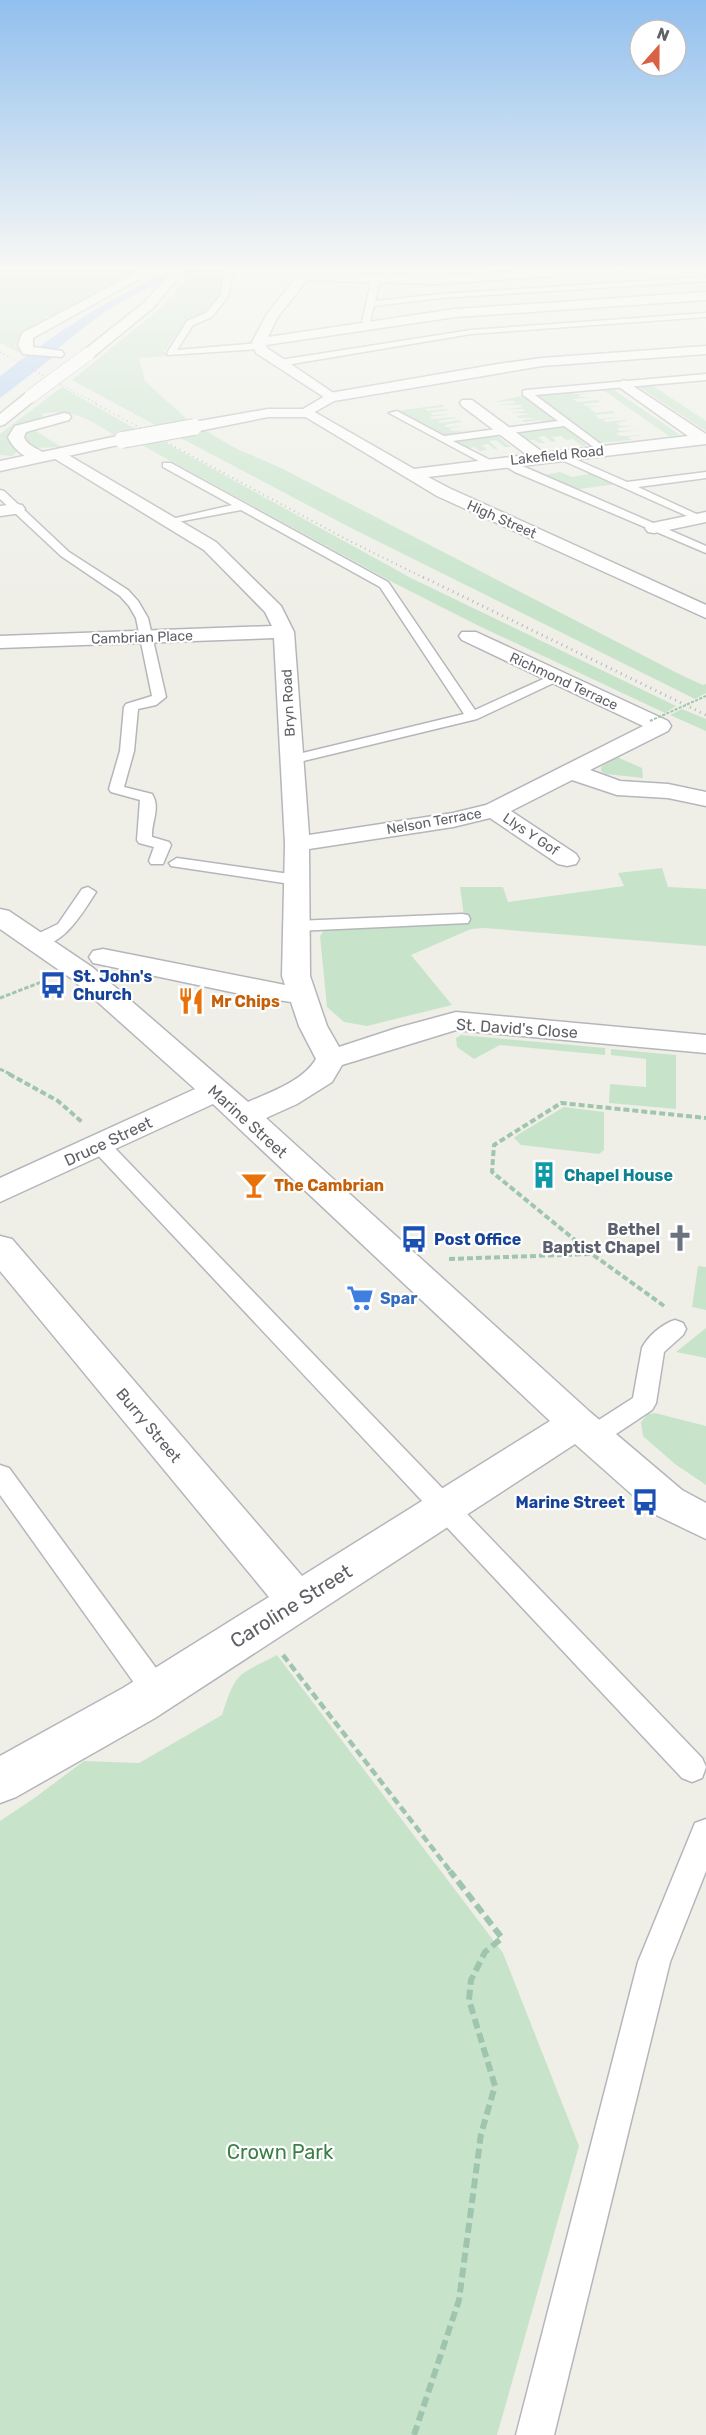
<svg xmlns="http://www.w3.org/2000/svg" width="706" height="2435" viewBox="0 0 706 2435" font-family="Rubik,sans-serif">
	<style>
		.green { fill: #c7e4cb }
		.water { fill: #b0cff7 }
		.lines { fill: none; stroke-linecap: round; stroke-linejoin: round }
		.lane-casing { stroke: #b5b6bb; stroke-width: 3 }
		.street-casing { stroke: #b5b6bb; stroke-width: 3 }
		.secondary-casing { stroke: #b6b8bd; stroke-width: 3 }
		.path-far3 { stroke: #a0c5af; stroke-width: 3; stroke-dasharray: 4.5 2; stroke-linecap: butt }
		.path-far2 { stroke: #a0c5af; stroke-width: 4; stroke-dasharray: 6 3; stroke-linecap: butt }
		.path-far1 { stroke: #a0c5af; stroke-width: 4.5; stroke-dasharray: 8 4; stroke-linecap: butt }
		.path { stroke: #a0c5af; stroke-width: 6; stroke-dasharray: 10 5; stroke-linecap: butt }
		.lane { fill: #fff; fill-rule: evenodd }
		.street { fill: #fff; fill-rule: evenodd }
		.secondary { fill: #fff; fill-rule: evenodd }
		.rail-far2 { stroke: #b5b5b6; stroke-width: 1.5; stroke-dasharray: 1 3; stroke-linecap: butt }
		.rail-far1 { stroke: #b5b5b6; stroke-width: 2; stroke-dasharray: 1 4; stroke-linecap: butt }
		.rail { stroke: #b5b5b6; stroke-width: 3; stroke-dasharray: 1 4.5; stroke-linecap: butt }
		.secondary-bridge-far1-casing { stroke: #b6b8bd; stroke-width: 14; stroke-linecap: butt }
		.secondary-bridge-casing { stroke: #b6b8bd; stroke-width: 18; stroke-linecap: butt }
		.path-bridge { stroke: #a0c5af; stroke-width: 2; stroke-dasharray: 3 1.5; stroke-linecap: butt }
		.secondary-bridge-far1 { stroke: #fff; stroke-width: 13 }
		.secondary-bridge { stroke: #fff; stroke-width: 16 }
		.labels { text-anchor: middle; stroke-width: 4.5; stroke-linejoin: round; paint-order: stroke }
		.far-street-label { font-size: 14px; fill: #5f6166; stroke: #fff }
		.transit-label { font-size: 16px; font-weight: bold; fill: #164399; stroke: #fff; text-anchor: start }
		.food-label { font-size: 16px; font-weight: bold; fill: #c56008; stroke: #fff; text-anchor: start }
		.street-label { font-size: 16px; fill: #5f6166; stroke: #fff }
		.culture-label { font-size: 16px; font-weight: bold; fill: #0d838f; stroke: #fff; text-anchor: start }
		.worship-label { font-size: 16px; font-weight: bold; fill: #5b616d; stroke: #fff; text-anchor: end }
		.shop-label { font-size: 16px; font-weight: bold; fill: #366cbe; stroke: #fff; text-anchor: start }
		.near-street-label { font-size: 20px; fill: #5f6166; stroke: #fff }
		.near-park-label { font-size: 20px; fill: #3d7f48; stroke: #fff }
	</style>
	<rect width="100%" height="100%" fill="#efefe8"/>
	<g class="green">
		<path d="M 0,268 L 145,268 L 59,314 L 44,317 L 49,321 L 21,336 L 14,346 L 27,354 L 24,355 L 0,343 Z"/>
		<path d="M 195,268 L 226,268 L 219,296 L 204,314 L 185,322 L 164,352 L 168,356 L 139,358 L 145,381 L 191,423 L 159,427 L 72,380 L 161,308 Z"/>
		<path d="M 650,384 L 706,421 L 706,431 L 636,385 Z"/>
		<path d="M 62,387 L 139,431 L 116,436 C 92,421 71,407 42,414 L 43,419 C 29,423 11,425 8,441 L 19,450 L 12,456 L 0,455 L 0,434 Z"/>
		<path d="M 610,387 L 680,435 L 669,436 L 600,388 Z"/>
		<path d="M 569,391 L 574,394 L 589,393 L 578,395 L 580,397 L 593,397 L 574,399 L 577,402 L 598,400 L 600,402 L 583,404 L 585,406 L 606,406 L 589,407 L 595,413 L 612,411 L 615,413 L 595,415 L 599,419 L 621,417 L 603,420 L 606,422 L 625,420 L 627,421 L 616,423 L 620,426 L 633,426 L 617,428 L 620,431 L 639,430 L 616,433 L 620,436 L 645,435 L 628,437 L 632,440 L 598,443 L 534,394 Z"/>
		<path d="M 522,396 L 558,422 L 531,426 L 528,424 L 544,421 L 541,420 L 524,422 L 522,420 L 539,418 L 519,418 L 516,416 L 531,414 L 510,412 L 525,411 L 523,409 L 505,409 L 523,407 L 521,405 L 499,405 L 516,403 L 514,401 L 493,402 Z"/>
		<path d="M 442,405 L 444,407 L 425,409 L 427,411 L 446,409 L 448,410 L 430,413 L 433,415 L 453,414 L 429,417 L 432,419 L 455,417 L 456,418 L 438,421 L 440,423 L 460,420 L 462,422 L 444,425 L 446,427 L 467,426 L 449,428 L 452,431 L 472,430 L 456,432 L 458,435 L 443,437 L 395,411 Z"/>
		<path d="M 562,426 L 587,445 L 582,446 L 573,439 L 566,440 L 561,436 L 552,437 L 556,441 L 552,442 L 544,436 L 538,437 L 545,443 L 539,443 L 534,440 L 527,440 L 516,432 Z"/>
		<path d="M 31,428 L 61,447 L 34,448 L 23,439 L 25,433 Z"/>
		<path d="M 205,430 L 233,447 L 281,468 L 681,675 L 703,685 L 706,684 L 706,693 L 695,699 L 351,528 L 177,436 Z"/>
		<path d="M 495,434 L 511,447 L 505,447 L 496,440 L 489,441 L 498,449 L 494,449 L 488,444 L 482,445 L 487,450 L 480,451 L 474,447 L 465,449 L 449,440 Z"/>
		<path d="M 157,438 L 411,578 L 676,706 L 665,713 L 481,627 L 396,584 L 136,442 Z"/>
		<path d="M 560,472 L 572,477 L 593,473 L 617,484 L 572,490 L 539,476 Z"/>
		<path d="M 682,709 L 706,719 L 706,731 L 670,715 Z"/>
		<path d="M 617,757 L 642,768 L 643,778 L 606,774 L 601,771 L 601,767 Z"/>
		<path d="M 662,868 L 668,887 L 706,889 L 706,946 L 484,928 L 471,929 L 411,955 L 452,1005 L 367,1026 L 344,1022 L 327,1007 L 320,936 L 325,929 L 464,916 L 460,887 L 503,887 L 508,902 L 624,886 L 618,873 Z"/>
		<path d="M 461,1035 L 605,1048 L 605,1055 L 500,1045 L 474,1059 L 457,1047 L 456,1038 Z"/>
		<path d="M 611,1049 L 676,1055 L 676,1109 L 609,1103 L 610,1084 L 646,1087 L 646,1059 L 611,1055 Z"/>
		<path d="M 564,1107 L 604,1112 L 604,1150 L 599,1154 L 521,1145 L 514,1138 L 519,1134 Z"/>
		<path d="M 698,1266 L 706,1267 L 706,1310 L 692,1307 Z"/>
		<path d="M 706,1328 L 706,1358 L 676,1352 Z"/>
		<path d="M 655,1413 L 706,1426 L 706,1485 L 675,1464 L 643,1436 L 641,1422 L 648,1414 Z"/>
		<path d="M 277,1655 L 503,1953 L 579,2146 L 497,2435 L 0,2435 L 0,1821 L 33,1799 L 84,1761 L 139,1763 L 222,1715 C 236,1671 237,1676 277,1655 Z"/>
	</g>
	<path class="water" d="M 188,268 L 205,268 C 184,277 160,281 140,292 C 109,307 79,330 53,353 L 56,355 L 0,398 L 0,376 C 45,341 93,308 144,283 C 157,276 173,273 188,268 Z"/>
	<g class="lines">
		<defs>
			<g id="lane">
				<path d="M 226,268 L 234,268 L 228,296 L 212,317 L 193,325 L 177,350 L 260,343 L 264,346 L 260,349 L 168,355 L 167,353 L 187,321 L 206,313 L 220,296 Z"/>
				<path d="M 389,268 L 397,268 L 389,281 L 383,281 Z"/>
				<path d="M 376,277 L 380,279 L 375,301 L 441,294 L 706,277 L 706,281 L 441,298 L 374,306 L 370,321 L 375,325 L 371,327 L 362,322 L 372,279 Z"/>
				<path d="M 706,313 L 706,317 L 471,334 L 280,366 L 276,363 L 280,360 L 471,330 Z"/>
				<path d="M 706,374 L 706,380 L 535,395 L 606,448 L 606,452 L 602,453 L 564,426 L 453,441 L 492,461 L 493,463 L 488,466 L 389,413 L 397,411 L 444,436 L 558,421 L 523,395 L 523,391 L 526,390 Z"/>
				<path d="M 559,452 L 627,482 L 706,472 L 706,478 L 638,487 L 705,518 L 704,520 L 696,520 L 555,457 L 554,455 Z"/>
				<path d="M 504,458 L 706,546 L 706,553 L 515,472 L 500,463 L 499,461 Z"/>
				<path d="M 163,463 L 171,463 L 388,582 L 475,710 L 552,675 L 557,674 L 564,678 L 477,719 L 291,764 L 286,763 L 284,760 L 286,757 L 464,714 L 380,587 L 241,510 L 167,524 L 167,520 L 232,505 L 163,467 Z"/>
				<path d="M 0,490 L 4,491 L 69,552 L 128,590 L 138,601 L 148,618 L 166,697 L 156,705 L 138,709 L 134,751 L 124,787 L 152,794 C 161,808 151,822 152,837 L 169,842 L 171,845 L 163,864 L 151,864 L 149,861 L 154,847 L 139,843 L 137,840 L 140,800 L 111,792 L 109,789 L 120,751 L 124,707 L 126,704 L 152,696 L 136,618 L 129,606 L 120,596 L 61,556 L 0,499 Z"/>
				<path d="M 177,858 L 297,875 L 305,880 L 297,885 L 171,866 L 169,863 Z"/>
				<path d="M 88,887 L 96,892 C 83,912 61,952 31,945 L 28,941 L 31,937 L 58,924 L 82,889 Z"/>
				<path d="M 462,914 L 468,915 L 470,919 L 468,923 L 296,931 L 288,926 L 296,921 Z"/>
				<path d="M 100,1138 L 107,1140 L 702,1758 L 706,1767 L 702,1778 L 692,1782 L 682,1778 L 93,1150 L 90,1145 L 93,1140 Z"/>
				<path d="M 675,1320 L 683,1323 L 686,1329 L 683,1335 L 664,1352 L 656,1403 L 652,1410 L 601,1444 L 592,1447 L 583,1444 L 580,1437 L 583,1430 L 633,1398 L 642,1348 C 648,1336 662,1324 675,1320 Z"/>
				<path d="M 0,1465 L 9,1468 L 167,1683 L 171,1692 L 167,1701 L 157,1705 L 147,1701 L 0,1495 Z"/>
				<path d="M 706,1819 L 706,1871 L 670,1962 L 554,2435 L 516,2435 L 638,1962 L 695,1823 Z"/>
			</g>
			<g id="street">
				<path d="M 145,268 L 159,268 L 33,338 L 33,347 L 62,351 L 64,354 L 62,357 L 23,354 L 18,345 L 22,333 Z"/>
				<path d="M 304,268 L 316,268 L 312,273 L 437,276 L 571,268 L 629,268 L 623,271 L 437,284 L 307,280 L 277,318 L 268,337 L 455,309 L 706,292 L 706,300 L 455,317 L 266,345 L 267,348 L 335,394 L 337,397 L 330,401 L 256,353 L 252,342 L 267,314 Z"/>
				<path d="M 624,380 L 706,434 L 706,444 L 428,477 L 449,488 L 706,605 L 706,618 L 437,496 L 299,413 L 306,409 L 311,410 L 414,469 L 527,455 L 462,406 L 460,403 L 462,400 L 472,400 L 544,453 L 688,436 L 619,387 L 617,384 Z"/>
				<path d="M 64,413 L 69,414 L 71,417 L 69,420 L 26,432 L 24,437 C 28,448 41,448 48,457 L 46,460 C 31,464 13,450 8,437 L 15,426 Z"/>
				<path d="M 58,449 L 216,542 L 281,606 L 294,632 L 309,835 L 453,813 L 486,805 L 643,726 L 462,640 L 459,636 L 462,632 L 476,632 L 668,721 L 671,726 L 668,731 L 590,770 L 620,781 L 668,784 L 706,792 L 706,806 L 668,798 L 617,795 L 572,780 L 511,811 L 576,854 L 579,859 L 576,864 L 567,866 L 558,864 L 490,818 L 453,827 L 309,849 L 310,976 L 327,1026 L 339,1047 L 397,1028 L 456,1012 L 706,1035 L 706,1053 L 456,1030 L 342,1065 L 332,1082 L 297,1104 L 266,1118 L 590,1412 L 682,1490 L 706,1503 L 706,1539 L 654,1514 L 575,1444 L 155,1718 L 16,1797 L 0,1803 L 0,1756 L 123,1688 L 269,1597 L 0,1271 L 0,1236 L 12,1239 L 302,1576 L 550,1421 L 213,1104 L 0,1202 L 0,1178 L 195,1089 L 72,979 L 0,929 L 0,909 L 9,911 L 92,967 L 248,1102 C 271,1092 303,1081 316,1059 L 299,1026 L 291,1002 L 250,996 L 103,965 L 93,963 L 89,957 L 93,951 L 103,949 L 285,985 L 282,976 L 285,844 L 274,638 L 0,648 L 0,636 L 272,626 L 265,612 L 204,550 L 52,457 L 50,454 L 52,451 Z"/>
				<path d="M 16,504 L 22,505 L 25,509 L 22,513 L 0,516 L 0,506 Z"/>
				<path d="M 706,512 L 706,522 L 654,533 L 648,532 L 645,528 L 648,524 Z"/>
			</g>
			<g id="secondary">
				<path d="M 174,268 L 186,268 L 154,307 L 93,357 L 83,357 L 81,354 L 83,351 L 146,301 Z"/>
				<path d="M 706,346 L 706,354 L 542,366 L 334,401 L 306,417 L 268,417 L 194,432 L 186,427 L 194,422 L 268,409 L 303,409 L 330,393 L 498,364 L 542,358 Z"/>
				<path d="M 31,392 L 38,396 L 36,399 L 5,424 L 0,426 L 0,414 L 26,393 Z"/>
				<path d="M 122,435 L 127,437 L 130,440 L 127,443 L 0,471 L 0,461 Z"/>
			</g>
		</defs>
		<use href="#lane" class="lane-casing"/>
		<use href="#street" class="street-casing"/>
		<use href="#secondary" class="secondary-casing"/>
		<g class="path-far3">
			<path d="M 0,998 L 44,981"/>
			<path d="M 0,1069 L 12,1075"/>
		</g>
		<g class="path-far2">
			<path d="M 9,1074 L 58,1101 L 82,1122"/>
			<path d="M 449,1259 L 591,1254"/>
			<path d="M 664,1306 L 592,1254 L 492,1172 L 494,1145 L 561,1103 L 706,1118"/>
		</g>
		<path class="path-far1" d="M 283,1655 L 451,1872"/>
		<path class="path" d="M 414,2435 L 459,2300 L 481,2134 L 495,2086 L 469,2000 L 471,1980 L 485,1952 L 502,1938 L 450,1871"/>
		<use href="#lane" class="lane"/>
		<use href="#street" class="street"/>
		<use href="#secondary" class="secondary"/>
		<path class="rail-far2" d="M 0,352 L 99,405"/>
		<path class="rail-far1" d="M 96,404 L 344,538 L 426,579"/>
		<path class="rail" d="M 423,577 L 706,715"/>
		<defs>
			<path id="secondary-bridge-far1" d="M 31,396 L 88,354"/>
			<path id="secondary-bridge" d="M 122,440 L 194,427"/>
		</defs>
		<use href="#secondary-bridge-far1" class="secondary-bridge-far1-casing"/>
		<use href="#secondary-bridge" class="secondary-bridge-casing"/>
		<path class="path-bridge" d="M 650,721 L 706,696"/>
		<use href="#secondary-bridge-far1" class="secondary-bridge-far1"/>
		<use href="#secondary-bridge" class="secondary-bridge"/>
	</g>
	<linearGradient id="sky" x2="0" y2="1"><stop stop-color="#91bfee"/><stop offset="0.44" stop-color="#f8f8f5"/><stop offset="1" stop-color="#f8f8f5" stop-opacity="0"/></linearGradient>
	<rect width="706" height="609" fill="url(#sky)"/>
	<defs>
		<symbol id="bus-bare" viewBox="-9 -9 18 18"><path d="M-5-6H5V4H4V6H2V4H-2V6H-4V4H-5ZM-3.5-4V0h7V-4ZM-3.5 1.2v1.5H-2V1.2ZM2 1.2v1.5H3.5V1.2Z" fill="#1a4fb4" stroke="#fff" stroke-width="2.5" paint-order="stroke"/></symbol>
		<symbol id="restaurant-bare" viewBox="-9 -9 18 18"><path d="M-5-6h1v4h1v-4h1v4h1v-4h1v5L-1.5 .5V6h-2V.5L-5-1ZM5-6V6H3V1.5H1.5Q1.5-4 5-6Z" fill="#e8710a" stroke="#fff" stroke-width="2.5" paint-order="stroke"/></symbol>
		<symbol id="building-bare" viewBox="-9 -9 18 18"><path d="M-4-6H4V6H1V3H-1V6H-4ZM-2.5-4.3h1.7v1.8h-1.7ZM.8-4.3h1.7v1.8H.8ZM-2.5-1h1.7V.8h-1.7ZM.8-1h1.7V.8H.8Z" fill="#0f9aa8" stroke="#fff" stroke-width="2.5" paint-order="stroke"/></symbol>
		<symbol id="bar-bare" viewBox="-9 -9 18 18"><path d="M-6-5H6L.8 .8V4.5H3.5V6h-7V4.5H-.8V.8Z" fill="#e8710a" stroke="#fff" stroke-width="2.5" paint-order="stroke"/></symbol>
		<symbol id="church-bare" viewBox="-9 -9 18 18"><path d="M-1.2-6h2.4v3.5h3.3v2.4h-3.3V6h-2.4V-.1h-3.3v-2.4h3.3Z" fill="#6b7280" stroke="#fff" stroke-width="2.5" paint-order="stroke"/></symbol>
		<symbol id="supermarket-bare" viewBox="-9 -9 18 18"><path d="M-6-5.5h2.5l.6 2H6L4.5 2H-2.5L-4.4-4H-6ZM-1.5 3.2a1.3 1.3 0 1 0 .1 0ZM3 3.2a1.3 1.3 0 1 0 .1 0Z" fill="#3f7fe0" stroke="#fff" stroke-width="2.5" paint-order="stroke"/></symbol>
	</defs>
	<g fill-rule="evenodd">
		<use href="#bus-bare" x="34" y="966" width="38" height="38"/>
		<use href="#restaurant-bare" x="172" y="982" width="38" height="38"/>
		<use href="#building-bare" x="525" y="1156" width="38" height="38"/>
		<use href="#bar-bare" x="235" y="1166" width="38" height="38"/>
		<use href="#church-bare" x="661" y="1219" width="38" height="38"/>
		<use href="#bus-bare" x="395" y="1220" width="38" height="38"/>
		<use href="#supermarket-bare" x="341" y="1279" width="38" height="38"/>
		<use href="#bus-bare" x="626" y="1483" width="38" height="38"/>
	</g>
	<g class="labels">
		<g class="far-street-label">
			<text transform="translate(557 455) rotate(-6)" y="5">Lakefield Road</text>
			<text transform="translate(502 519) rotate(24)" y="5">High Street</text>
			<text transform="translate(142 637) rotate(-2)" y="5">Cambrian Place</text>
			<text transform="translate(564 681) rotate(25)" y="5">Richmond Terrace</text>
			<text transform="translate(288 703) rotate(-93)" y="5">Bryn Road</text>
			<text transform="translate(434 821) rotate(-10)" y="5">Nelson Terrace</text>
			<text transform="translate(531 834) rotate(34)" y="5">Llys Y Gof</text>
		</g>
		<g class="transit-label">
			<text x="73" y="982">St. John's<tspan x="73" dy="18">Church</tspan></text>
			<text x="434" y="1245">Post Office</text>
			<text x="625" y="1508" text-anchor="end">Marine Street</text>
		</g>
		<g class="food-label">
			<text x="211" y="1007">Mr Chips</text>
			<text x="274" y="1191">The Cambrian</text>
		</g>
		<g class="street-label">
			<text transform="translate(517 1028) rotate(4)" y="6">St. David's Close</text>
			<text transform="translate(248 1121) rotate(42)" y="6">Marine Street</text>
			<text transform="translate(108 1141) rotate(-25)" y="6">Druce Street</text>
			<text transform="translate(149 1425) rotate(50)" y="6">Burry Street</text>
		</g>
		<g class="culture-label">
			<text x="564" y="1181">Chapel House</text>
		</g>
		<g class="worship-label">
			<text x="660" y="1235">Bethel<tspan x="660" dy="18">Baptist Chapel</tspan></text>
		</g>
		<g class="shop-label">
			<text x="380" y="1304">Spar</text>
		</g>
		<g class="near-street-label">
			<text transform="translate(291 1606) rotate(-32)" y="7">Caroline Street</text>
		</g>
		<g class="near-park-label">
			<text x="280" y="2159">Crown Park</text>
		</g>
	</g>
	<g transform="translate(658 48) rotate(21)"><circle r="28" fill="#ffffff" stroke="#bfc0c2" stroke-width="1.5"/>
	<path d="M0-4.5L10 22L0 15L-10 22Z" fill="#d96244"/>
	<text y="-9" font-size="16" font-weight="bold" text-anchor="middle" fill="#5f6166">N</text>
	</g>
</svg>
